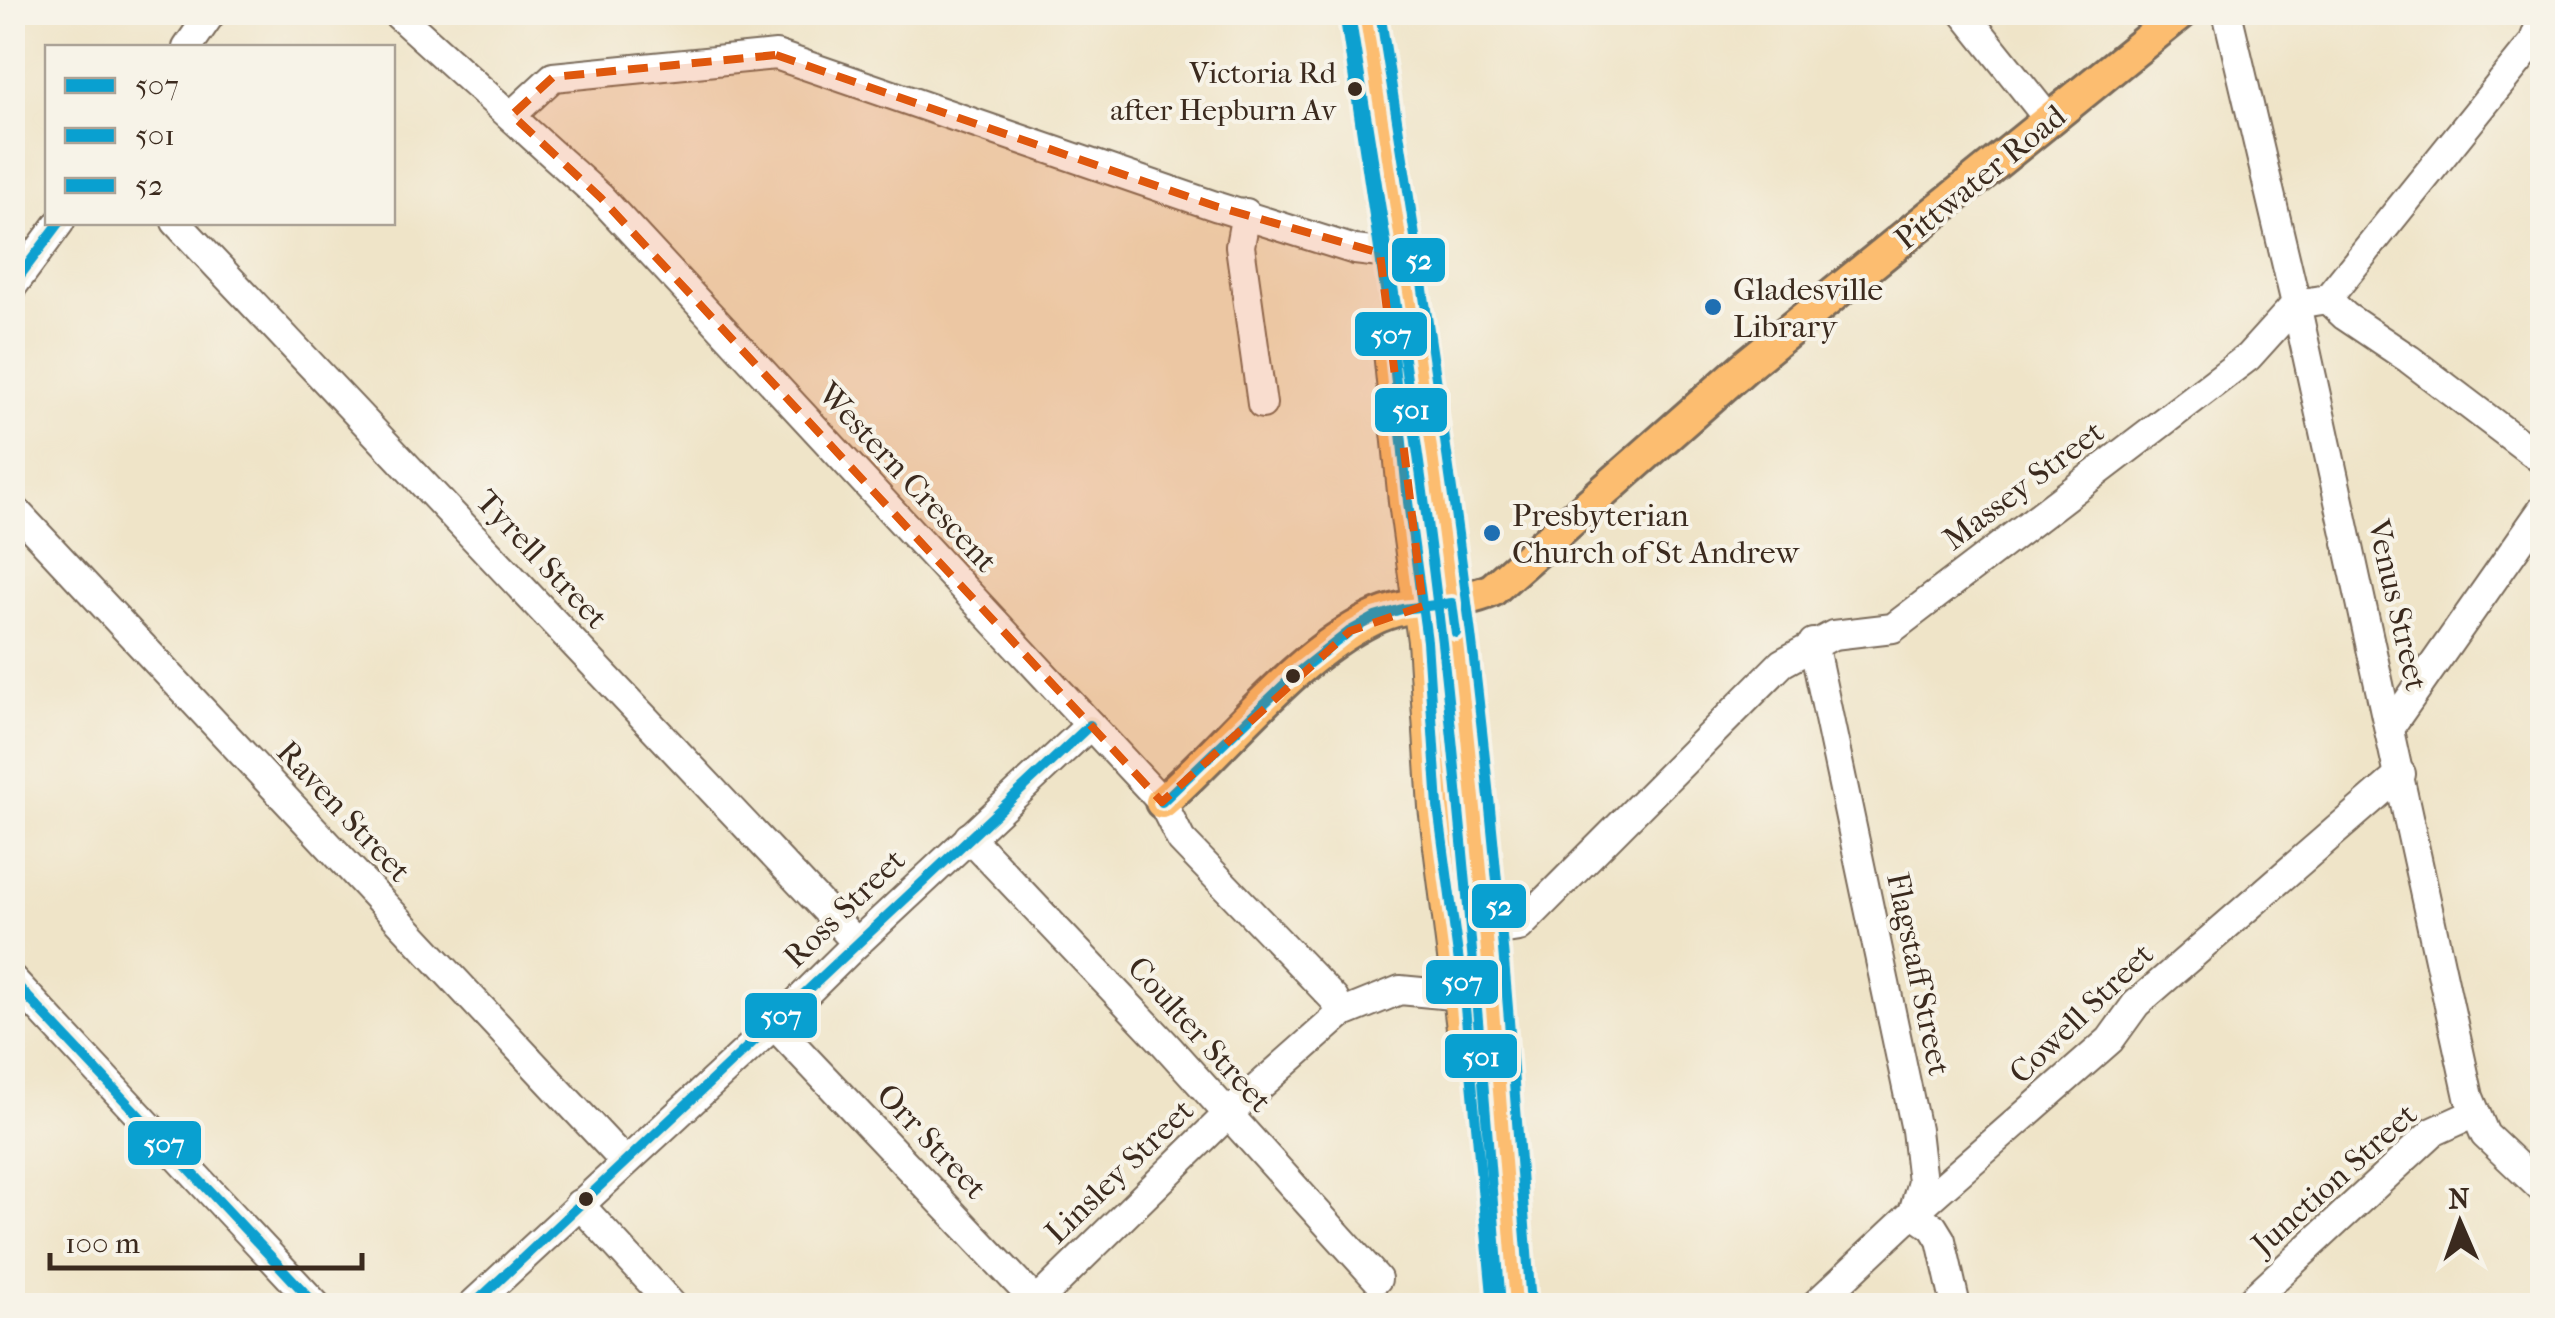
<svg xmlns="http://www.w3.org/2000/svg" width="2555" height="1318" viewBox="0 0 2555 1318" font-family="'IM FELL French Canon',serif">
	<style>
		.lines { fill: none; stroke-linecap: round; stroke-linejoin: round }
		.minor-casing { stroke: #7a6b5a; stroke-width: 32 }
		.major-casing { stroke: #7a6b5a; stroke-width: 38 }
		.highway-casing { stroke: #7a6b5a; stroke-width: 42 }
		.minor { stroke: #fff; stroke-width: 28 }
		.major { stroke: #fcbd6f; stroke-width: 32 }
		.highway { stroke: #fcbd6f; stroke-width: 38 }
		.bus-1-casing { stroke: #f7f3e8; stroke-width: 18 }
		.bus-2-casing { stroke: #f7f3e8; stroke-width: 18 }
		.bus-3-casing { stroke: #f7f3e8; stroke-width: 18 }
		.bus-1 { stroke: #09a0d0; stroke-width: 10 }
		.bus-2 { stroke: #09a0d0; stroke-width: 10 }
		.bus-3 { stroke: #09a0d0; stroke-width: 10 }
		.marked { fill: #df570d; fill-opacity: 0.2; stroke: #df570d; stroke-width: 8; stroke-dasharray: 20 12; stroke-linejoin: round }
		.bus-dot { fill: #3b2a1e; stroke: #f7f3e8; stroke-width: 4 }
		.poi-dot { fill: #1f6fb2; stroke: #f7f3e8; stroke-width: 4 }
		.labels { text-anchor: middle; stroke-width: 8; stroke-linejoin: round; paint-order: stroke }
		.bus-label { font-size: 30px; fill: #3b2a1e; stroke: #f7f3e8; text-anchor: end }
		.street-label { font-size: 32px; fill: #3b2a1e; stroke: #f7f3e8 }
		.poi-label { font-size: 32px; fill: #3b2a1e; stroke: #f7f3e8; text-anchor: start }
		.line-badge { stroke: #f7f3e8; stroke-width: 4 }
		.badge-label { font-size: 28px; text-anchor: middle; font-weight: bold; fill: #fff }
	</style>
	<rect width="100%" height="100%" fill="#f7f3e8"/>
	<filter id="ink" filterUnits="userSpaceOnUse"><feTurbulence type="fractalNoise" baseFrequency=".01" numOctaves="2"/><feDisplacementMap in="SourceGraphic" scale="20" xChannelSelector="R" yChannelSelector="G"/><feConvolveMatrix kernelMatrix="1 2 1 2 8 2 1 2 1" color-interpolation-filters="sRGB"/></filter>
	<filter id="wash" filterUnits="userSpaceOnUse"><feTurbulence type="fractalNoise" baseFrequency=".0048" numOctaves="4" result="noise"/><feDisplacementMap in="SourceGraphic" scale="40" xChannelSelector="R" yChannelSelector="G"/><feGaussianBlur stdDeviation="2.25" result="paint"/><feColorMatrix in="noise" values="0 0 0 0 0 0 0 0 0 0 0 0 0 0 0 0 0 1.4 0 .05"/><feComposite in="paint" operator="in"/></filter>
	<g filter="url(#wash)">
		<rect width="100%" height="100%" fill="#efe4c8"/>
	</g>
	<g filter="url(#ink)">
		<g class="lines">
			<defs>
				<g id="minor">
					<path d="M 395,12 L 601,198 L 1162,802 L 1181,840 L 1334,999 L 1341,1014"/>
					<path d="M 1963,12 L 2050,121"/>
					<path d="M 2227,12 L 2296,304 L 2469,1097 L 2485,1135 L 2542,1189"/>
					<path d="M 187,48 L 212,12"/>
					<path d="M 512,115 L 553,77 L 776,55 L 1218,207 L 1355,250 L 1380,253"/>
					<path d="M 1246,213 L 1240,246 L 1262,404"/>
					<path d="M 176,222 L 857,943"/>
					<path d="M 12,287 L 60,222"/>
					<path d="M 2327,299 L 2345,316 L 2409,359 L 2542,460"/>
					<path d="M 12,507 L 625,1162"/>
					<path d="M 1813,643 L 1916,1130 L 1922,1182 L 1913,1213"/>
					<path d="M 2390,727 L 2542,510"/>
					<path d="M 969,837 L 1165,1044 L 1377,1279"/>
					<path d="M 1487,932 L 1519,927 L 1782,663 L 1833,635 L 1893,628 L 2248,357 L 2296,304 L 2327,299 L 2533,43 L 2542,19"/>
					<path d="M 12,979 L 317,1306"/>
					<path d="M 774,1025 L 1040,1306"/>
					<path d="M 579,1204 L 673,1306"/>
					<path d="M 1913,1213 L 1933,1227 L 1941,1240 L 1956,1306"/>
					<path d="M 471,1306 L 774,1025 L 857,943 L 1090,725"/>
					<path d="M 1032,1306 L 1228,1114 L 1341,1014 L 1400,990 L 1463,996"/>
					<path d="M 1814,1306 L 1913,1213 L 2110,1040 L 2136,1004 L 2401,774"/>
					<path d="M 2245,1306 L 2433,1132 L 2475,1113"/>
				</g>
				<path id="major" d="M 1162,802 C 1229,744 1292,658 1372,619 C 1409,600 1453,607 1492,590 L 1748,364 L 2182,12"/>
				<g id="highway">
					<path d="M 1365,12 L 1404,257 L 1456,637 L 1487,932 L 1516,1306"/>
					<path d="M 1393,351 L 1408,502 L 1427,641 L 1438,807 L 1469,1052"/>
				</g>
			</defs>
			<use href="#minor" class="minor-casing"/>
			<use href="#major" class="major-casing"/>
			<use href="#highway" class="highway-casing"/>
			<use href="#minor" class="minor"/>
			<use href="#major" class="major"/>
			<use href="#highway" class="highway"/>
			<defs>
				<g id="bus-1">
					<path d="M 1344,12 L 1390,324 L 1408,502 L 1427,641 L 1438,807 L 1465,1007 L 1493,1306"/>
					<path d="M 12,286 L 60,222"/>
					<path d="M 1162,802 L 1293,676 L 1350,631 L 1375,617 L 1402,609 L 1452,603 L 1456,633"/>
					<path d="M 12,980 L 317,1306"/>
					<path d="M 472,1306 L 1090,725"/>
				</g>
				<path id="bus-2" d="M 1350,14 C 1383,223 1418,433 1442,643 C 1466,863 1484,1084 1501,1306"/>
				<path id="bus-3" d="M 1380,12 C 1413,219 1445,426 1471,634 C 1498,857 1514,1081 1531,1305"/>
			</defs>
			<use href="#bus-1" class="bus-1-casing"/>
			<use href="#bus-2" class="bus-2-casing"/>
			<use href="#bus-3" class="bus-3-casing"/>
			<use href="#bus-1" class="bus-1"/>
			<use href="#bus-2" class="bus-2"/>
			<use href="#bus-3" class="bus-3"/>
		</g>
	</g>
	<path class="marked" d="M 776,55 L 1218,207 L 1380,253 L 1423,606 L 1350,631 L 1162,802 L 601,198 L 512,115 L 553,77 Z"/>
	<g class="bus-dot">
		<circle cx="1355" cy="89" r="9"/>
		<circle cx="1293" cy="676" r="9"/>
		<circle cx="586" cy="1199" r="9"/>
	</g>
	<g class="poi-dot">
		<circle cx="1713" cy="307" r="10"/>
		<circle cx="1492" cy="533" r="10"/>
	</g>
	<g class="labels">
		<g class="bus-label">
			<text x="1336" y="83">Victoria Rd<tspan x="1336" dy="37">after Hepburn Av</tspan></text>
		</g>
		<g class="street-label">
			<text transform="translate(1980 177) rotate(-39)" y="11">Pittwater Road</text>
			<text transform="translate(908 477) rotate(47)" y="11">Western Crescent</text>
			<text transform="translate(2023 485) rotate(-37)" y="11">Massey Street</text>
			<text transform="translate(542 559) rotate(47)" y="11">Tyrell Street</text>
			<text transform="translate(2398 605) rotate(77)" y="11">Venus Street</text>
			<text transform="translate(344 811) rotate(47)" y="11">Raven Street</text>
			<text transform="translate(844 908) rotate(-44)" y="11">Ross Street</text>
			<text transform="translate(1919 974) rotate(78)" y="11">Flagstaff Street</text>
			<text transform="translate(2081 1013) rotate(-44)" y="11">Cowell Street</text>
			<text transform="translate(1200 1034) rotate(48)" y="11">Coulter Street</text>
			<text transform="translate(932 1141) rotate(47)" y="11">Orr Street</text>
			<text transform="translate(1119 1171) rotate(-44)" y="11">Linsley Street</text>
			<text transform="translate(2334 1179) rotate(-42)" y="11">Junction Street</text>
		</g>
		<g class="poi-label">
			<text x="1733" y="300">Gladesville<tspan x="1733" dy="37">Library</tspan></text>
			<text x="1512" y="526">Presbyterian<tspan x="1512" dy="37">Church of St Andrew</tspan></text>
		</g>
	</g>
	<g class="line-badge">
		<rect x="1390" y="236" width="57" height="48" rx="10" fill="#09a0d0"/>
		<rect x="1353" y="310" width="76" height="48" rx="10" fill="#09a0d0"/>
		<rect x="1373" y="386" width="76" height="48" rx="10" fill="#09a0d0"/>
		<rect x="1470" y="882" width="58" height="48" rx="10" fill="#09a0d0"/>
		<rect x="1424" y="958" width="76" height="48" rx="10" fill="#09a0d0"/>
		<rect x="743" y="991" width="76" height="49" rx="10" fill="#09a0d0"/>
		<rect x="1443" y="1032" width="76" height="48" rx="10" fill="#09a0d0"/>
		<rect x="126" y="1119" width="77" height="48" rx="10" fill="#09a0d0"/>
	</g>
	<g class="badge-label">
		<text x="1419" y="269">52</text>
		<text x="1391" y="344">507</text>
		<text x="1411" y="419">501</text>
		<text x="1499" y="915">52</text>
		<text x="1462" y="991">507</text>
		<text x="781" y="1025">507</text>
		<text x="1481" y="1066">501</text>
		<text x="164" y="1153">507</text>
	</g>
	<rect width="2555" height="1318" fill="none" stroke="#f7f3e8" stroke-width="50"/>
	<rect x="45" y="45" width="350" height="180" fill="#f7f3e8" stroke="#aca397" stroke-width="2.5"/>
	<rect x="65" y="78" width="50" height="15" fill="#09a0d0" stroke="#aca397" stroke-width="2.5"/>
	<text x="135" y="95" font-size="30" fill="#3b2a1e">507</text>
	<rect x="65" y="128" width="50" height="15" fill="#09a0d0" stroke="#aca397" stroke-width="2.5"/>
	<text x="135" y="145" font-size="30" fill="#3b2a1e">501</text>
	<rect x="65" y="178" width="50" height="15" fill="#09a0d0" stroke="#aca397" stroke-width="2.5"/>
	<text x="135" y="195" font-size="30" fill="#3b2a1e">52</text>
	<g transform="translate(2460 1223) rotate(358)" stroke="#f7f3e8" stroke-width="8" paint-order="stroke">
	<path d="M0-8L18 38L0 25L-18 38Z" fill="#3b2a1e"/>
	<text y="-15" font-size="28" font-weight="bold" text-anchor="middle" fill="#3b2a1e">N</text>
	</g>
	<path d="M50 1253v15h312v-15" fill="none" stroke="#3b2a1e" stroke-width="5"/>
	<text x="65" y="1253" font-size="30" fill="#3b2a1e" stroke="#f7f3e8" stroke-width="8" paint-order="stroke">100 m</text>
</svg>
